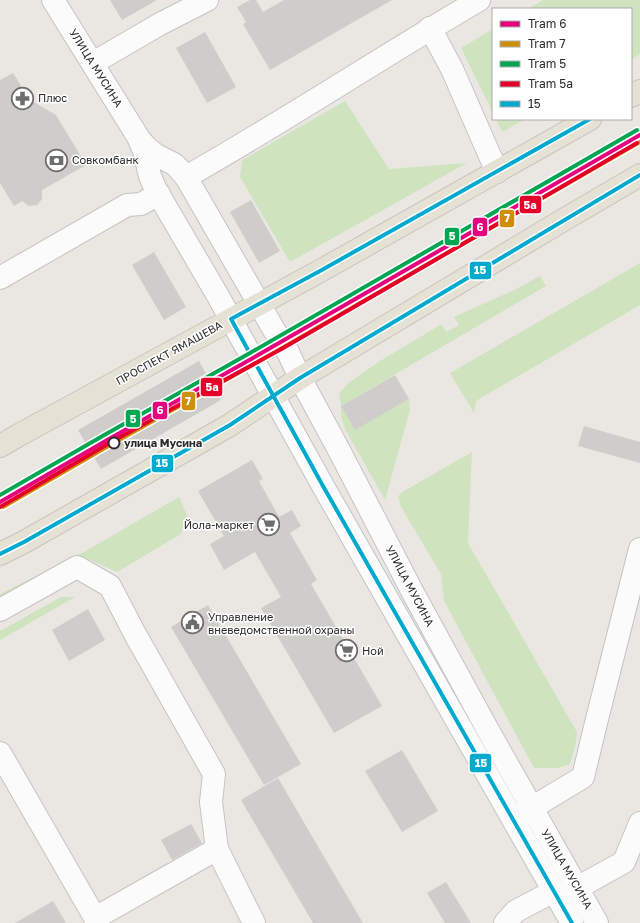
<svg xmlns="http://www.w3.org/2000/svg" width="640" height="923" viewBox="0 0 640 923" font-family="'Golos Text',sans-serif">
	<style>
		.green { fill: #cfe3bf }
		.building { fill: #cfcdca }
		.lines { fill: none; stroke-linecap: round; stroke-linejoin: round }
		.minor-casing { stroke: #c4c3c3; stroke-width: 24 }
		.major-casing { stroke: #c6c4c2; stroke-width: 24 }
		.minor { stroke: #fcfbfb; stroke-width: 22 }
		.major { stroke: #e6e1d5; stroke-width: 22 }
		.bus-1-casing { stroke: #fff; stroke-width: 7 }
		.bus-1 { stroke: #00a9ce; stroke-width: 4 }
		.tram-1-casing { stroke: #fff; stroke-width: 7 }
		.tram-2-casing { stroke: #fff; stroke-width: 7 }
		.tram-3-casing { stroke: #fff; stroke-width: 7 }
		.tram-4-casing { stroke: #fff; stroke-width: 7 }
		.tram-1 { stroke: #e5007d; stroke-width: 4 }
		.tram-2 { stroke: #ce8e09; stroke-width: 4 }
		.tram-3 { stroke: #00a651; stroke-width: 4 }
		.tram-4 { stroke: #e4002b; stroke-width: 4 }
		.stop-dot { fill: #fff; stroke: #2c2c2c; stroke-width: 2 }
		.labels { text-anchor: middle; stroke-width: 3; stroke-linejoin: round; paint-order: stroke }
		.street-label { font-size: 11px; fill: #2c2c2c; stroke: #fff }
		.poi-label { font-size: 11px; fill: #2c2c2c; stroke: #fff; text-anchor: start }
		.stop-label { font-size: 11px; font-weight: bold; fill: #2c2c2c; stroke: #fff; text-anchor: start }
		.line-badge { stroke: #fff; stroke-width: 1.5 }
		.badge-label { font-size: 11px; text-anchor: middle; font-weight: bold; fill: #fff }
	</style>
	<rect width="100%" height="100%" fill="#eae7e3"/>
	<g class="green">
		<path d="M 543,0 L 640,0 L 640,54 L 631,60 L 631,9 L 528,9 Z"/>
		<path d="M 493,29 L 493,113 L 461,48 Z"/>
		<path d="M 345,101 L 389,169 L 467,163 L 290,262 L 240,177 L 242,160 Z"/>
		<path d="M 496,119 L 526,119 L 502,132 Z"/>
		<path d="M 640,263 L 640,305 L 476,401 L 474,413 L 450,373 Z"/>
		<path d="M 540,276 L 546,286 L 341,406 L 355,429 L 409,399 L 410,410 L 385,500 L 345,429 L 341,416 L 341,406 L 339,394 L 347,384 L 380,361 L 442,324 L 446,332 L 459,325 L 454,317 L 516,289 Z"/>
		<path d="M 472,452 L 468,543 L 577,732 L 576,743 L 570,764 L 558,768 L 534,768 L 444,601 L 441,574 L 401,507 L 398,496 L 404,491 Z"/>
		<path d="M 179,497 L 187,515 L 181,534 L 117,572 L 84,557 L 0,604 L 0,594 L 84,552 Z"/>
		<path d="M 61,597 L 75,597 L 0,640 L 0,631 Z"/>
	</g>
	<g class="building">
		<path d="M 110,0 L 157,0 L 122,20 Z"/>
		<path d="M 250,0 L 256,0 L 263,12 L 284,0 L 392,0 L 270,70 L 243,24 L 246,22 L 237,7 Z"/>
		<path d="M 205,32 L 236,87 L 207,103 L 176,48 Z"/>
		<path d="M 13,73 L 30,100 L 56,115 L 86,165 L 42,190 L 42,199 L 37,205 L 29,206 L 22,201 L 14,206 L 0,183 L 0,80 Z"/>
		<path d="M 251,200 L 280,251 L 259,263 L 230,212 Z"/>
		<path d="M 154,252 L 186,307 L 164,320 L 132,265 Z"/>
		<path d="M 199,361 L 221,400 L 101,469 L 78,430 Z"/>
		<path d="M 395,375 L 409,399 L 355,430 L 341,406 Z"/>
		<path d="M 584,426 L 640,442 L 640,463 L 578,446 Z"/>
		<path d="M 252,460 L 263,479 L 259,481 L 279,517 L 292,510 L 301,526 L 290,533 L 317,580 L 311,584 L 382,706 L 334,733 L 261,608 L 281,597 L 255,552 L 224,570 L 210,544 L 224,536 L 198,491 Z"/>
		<path d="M 208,605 L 301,764 L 264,785 L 171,627 Z"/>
		<path d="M 88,609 L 105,640 L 69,661 L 52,630 Z"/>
		<path d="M 402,750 L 438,811 L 402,832 L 365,771 Z"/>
		<path d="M 278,778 L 323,855 L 363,923 L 313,923 L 241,800 Z"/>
		<path d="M 191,824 L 202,843 L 172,860 L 161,840 Z"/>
		<path d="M 446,882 L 471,923 L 445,923 L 427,893 Z"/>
		<path d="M 53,901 L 66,923 L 15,923 Z"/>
	</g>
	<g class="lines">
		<defs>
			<g id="minor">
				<path d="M 53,0 L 138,137 L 144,151 L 150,176 L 156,190 L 218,296 L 323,486 L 572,923"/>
				<path d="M 430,28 L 452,69 L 497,172"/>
				<path d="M 93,63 L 160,24 L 207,0"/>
				<path d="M 140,140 L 147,148 L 156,155 L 174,164 L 180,170 L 186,177 L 281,342 L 288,352 L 300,378 L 340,452 L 412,591 L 489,732 L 597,923"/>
				<path d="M 186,177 C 285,121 380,58 479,0"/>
				<path d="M 0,278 L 127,205 L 141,204 L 159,194"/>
				<path d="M 0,610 L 77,567 L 110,586 L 135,634 L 214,774 L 211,802 L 217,849 L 254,923"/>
				<path d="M 0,753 L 98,923"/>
				<path d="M 520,815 L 583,777 L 596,723 L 640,549"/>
				<path d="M 577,888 L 624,862 L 640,823"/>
				<path d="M 95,918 L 217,849"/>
				<path d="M 505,923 L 516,911 L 554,891"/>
			</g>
			<g id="major">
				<path d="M 631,96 L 640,91"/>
				<path d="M 0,446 L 19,435 L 320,271 L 590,119"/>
				<path d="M 0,554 L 24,542 L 230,425 L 300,378 L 560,222 L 640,175"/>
			</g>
		</defs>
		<use href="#minor" class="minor-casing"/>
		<use href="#major" class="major-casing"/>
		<use href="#minor" class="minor"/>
		<use href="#major" class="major"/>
		<defs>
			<g id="bus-1">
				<path d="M 0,554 L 24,542 L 230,425 L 300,378 L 640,175"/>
				<path d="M 572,923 L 323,486 L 231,319 L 320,271 L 590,119"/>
			</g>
		</defs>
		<use href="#bus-1" class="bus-1-casing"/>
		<use href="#bus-1" class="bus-1"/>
		<defs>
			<path id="tram-1" d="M 0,502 L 109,439 L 253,358 L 640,135"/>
			<path id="tram-2" d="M 3,507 L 112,444 L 256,363 L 640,142"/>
			<path id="tram-3" d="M 0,495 L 106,434 L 250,353 L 637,130"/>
			<path id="tram-4" d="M 0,507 L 113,441 L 285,347 L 637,143"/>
		</defs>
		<use href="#tram-1" class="tram-1-casing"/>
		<use href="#tram-2" class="tram-2-casing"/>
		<use href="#tram-3" class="tram-3-casing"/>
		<use href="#tram-4" class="tram-4-casing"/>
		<use href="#tram-1" class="tram-1"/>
		<use href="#tram-2" class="tram-2"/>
		<use href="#tram-3" class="tram-3"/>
		<use href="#tram-4" class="tram-4"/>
	</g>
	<defs>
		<symbol id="pharmacy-ring" viewBox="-11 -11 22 22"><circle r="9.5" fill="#fff" stroke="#6e6d6c" stroke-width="1.5"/><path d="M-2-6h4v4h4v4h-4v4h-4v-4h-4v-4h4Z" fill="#6e6d6c"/></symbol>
		<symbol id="bank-ring" viewBox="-11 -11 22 22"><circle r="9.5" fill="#fff" stroke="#6e6d6c" stroke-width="1.5"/><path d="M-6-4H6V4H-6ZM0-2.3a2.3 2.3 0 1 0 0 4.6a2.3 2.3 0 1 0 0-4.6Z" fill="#6e6d6c"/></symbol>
		<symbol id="supermarket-ring" viewBox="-11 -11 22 22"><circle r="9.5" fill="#fff" stroke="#6e6d6c" stroke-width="1.5"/><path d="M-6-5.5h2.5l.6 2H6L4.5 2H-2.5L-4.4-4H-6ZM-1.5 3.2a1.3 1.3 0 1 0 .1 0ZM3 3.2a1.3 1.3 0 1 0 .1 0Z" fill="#6e6d6c"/></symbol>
		<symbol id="civic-ring" viewBox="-11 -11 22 22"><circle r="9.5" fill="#fff" stroke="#6e6d6c" stroke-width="1.5"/><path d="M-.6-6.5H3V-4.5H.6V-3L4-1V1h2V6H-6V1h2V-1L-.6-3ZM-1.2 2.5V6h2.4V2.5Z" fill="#6e6d6c"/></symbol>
	</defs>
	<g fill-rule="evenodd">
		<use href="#pharmacy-ring" x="10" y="86" width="25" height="25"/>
		<use href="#bank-ring" x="44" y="148" width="25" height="25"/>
		<use href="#supermarket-ring" x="256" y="512" width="25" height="25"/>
		<use href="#civic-ring" x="180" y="610" width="25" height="25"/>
		<use href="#supermarket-ring" x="334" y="638" width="25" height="25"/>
	</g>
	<circle class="stop-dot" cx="114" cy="443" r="5.5"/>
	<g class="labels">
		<g class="street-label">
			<text transform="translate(96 68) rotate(58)" y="4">УЛИЦА МУСИНА</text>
			<text transform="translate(169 353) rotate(-29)" y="4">ПРОСПЕКТ ЯМАШЕВА</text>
			<text transform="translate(410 586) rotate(62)" y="4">УЛИЦА МУСИНА</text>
			<text transform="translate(567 869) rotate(60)" y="4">УЛИЦА МУСИНА</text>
		</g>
		<g class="poi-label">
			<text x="38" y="102">Плюс</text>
			<text x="72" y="164">Совкомбанк</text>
			<text x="254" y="529" text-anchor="end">Йола-маркет</text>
			<text x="208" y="621">Управление<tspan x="208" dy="13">вневедомственной охраны</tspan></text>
			<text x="362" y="655">Ной</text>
		</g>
		<g class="stop-label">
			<text x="124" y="447">улица Мусина</text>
		</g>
	</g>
	<g class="line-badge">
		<rect x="519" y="195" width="23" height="19" rx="4" fill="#e4002b"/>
		<rect x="499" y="209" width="16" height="19" rx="4" fill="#ce8e09"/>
		<rect x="472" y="217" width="16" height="20" rx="4" fill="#e5007d"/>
		<rect x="444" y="227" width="16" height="19" rx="4" fill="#00a651"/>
		<rect x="469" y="261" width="23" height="19" rx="4" fill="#00a9ce"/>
		<rect x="200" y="377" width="23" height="20" rx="4" fill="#e4002b"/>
		<rect x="181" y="391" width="15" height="20" rx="4" fill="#ce8e09"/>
		<rect x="152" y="401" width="16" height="19" rx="4" fill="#e5007d"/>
		<rect x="125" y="409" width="16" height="19" rx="4" fill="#00a651"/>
		<rect x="151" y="454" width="23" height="19" rx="4" fill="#00a9ce"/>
		<rect x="469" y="753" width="23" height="20" rx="4" fill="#00a9ce"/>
	</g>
	<g class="badge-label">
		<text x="530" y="209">5а</text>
		<text x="507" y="222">7</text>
		<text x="480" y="231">6</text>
		<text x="452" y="240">5</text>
		<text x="480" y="274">15</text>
		<text x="212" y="391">5а</text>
		<text x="188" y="405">7</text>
		<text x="160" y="414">6</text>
		<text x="133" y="423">5</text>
		<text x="162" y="467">15</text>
		<text x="481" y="767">15</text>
	</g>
	<rect x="492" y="8" width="140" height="112" fill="#ffffff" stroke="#ababab"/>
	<rect x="500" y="21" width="20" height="6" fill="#e5007d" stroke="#ababab"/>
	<text x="528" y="28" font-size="12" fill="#2c2c2c">Tram 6</text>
	<rect x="500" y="41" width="20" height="6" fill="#ce8e09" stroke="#ababab"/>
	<text x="528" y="48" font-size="12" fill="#2c2c2c">Tram 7</text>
	<rect x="500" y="61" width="20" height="6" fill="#00a651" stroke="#ababab"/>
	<text x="528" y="68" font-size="12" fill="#2c2c2c">Tram 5</text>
	<rect x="500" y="81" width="20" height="6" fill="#e4002b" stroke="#ababab"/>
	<text x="528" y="88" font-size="12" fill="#2c2c2c">Tram 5а</text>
	<rect x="500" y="101" width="20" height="6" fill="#00a9ce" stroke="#ababab"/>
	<text x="528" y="108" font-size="12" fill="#2c2c2c">15</text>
</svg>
